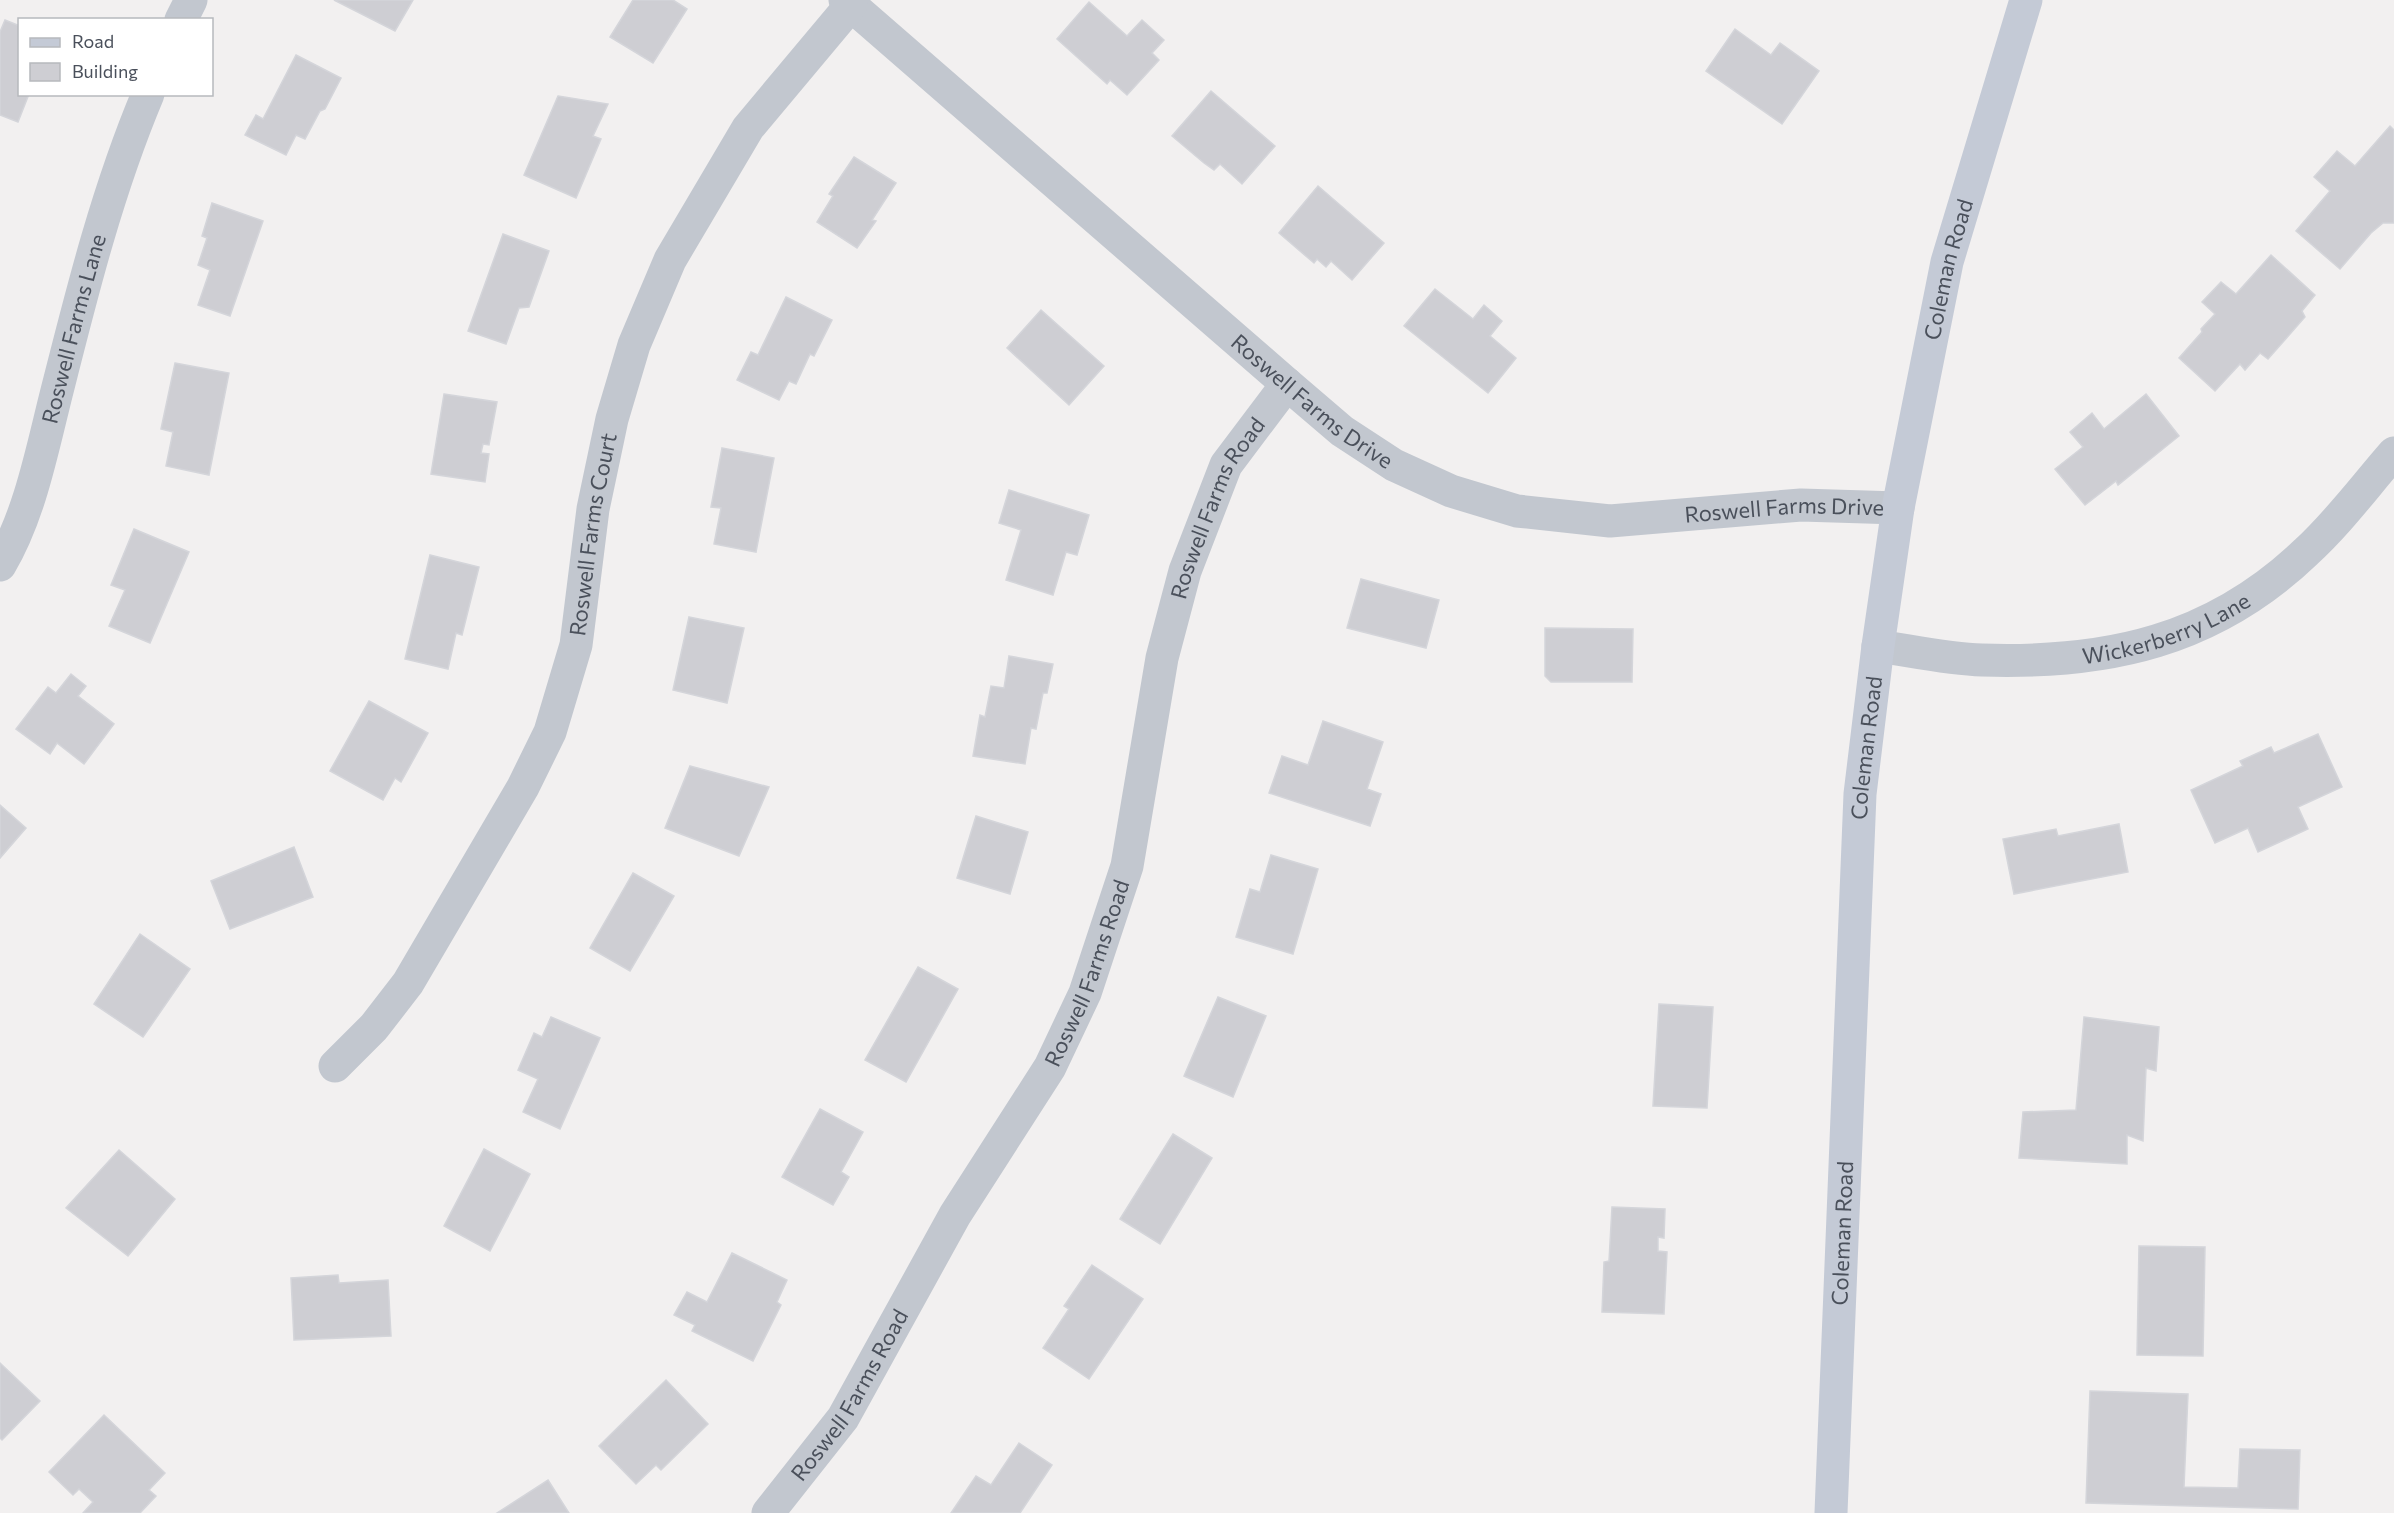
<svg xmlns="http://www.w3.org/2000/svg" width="2394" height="1513" viewBox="0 0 2394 1513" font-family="Commissioner,sans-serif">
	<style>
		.building { fill: #ceced3; stroke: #d4d5da; stroke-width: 1.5 }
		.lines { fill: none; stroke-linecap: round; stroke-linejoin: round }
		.street { stroke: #c2c7cf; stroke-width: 33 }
		.secondary { stroke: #c4cad6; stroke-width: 33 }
		.labels { text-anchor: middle; stroke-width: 4.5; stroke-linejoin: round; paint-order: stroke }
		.street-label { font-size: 22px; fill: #4a505b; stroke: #fff }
	</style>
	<rect width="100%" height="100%" fill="#f2f0f0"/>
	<g class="building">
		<path d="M 334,0 L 413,0 L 395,31 Z"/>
		<path d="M 633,0 L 673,0 L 687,9 L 653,63 L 610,37 Z"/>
		<path d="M 1089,2 L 1127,36 L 1142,20 L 1164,40 L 1152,53 L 1159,60 L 1127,95 L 1110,80 L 1107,84 L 1057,39 Z"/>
		<path d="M 5,20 L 20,26 L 20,94 L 29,94 L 18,122 L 0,115 L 0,32 Z"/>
		<path d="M 1735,29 L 1771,55 L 1780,43 L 1819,71 L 1782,124 L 1706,71 Z"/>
		<path d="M 296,55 L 341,78 L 325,109 L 320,111 L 305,139 L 296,135 L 286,155 L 245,135 L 256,115 L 263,119 Z"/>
		<path d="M 1211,91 L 1275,146 L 1242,184 L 1220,164 L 1214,170 L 1204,163 L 1172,136 Z"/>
		<path d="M 558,96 L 608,104 L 593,136 L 601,139 L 576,198 L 524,175 Z"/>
		<path d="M 2390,126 L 2394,130 L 2394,223 L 2383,223 L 2371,233 L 2340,269 L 2296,231 L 2330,191 L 2314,177 L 2337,151 L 2355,166 Z"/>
		<path d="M 854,157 L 896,183 L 872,220 L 876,221 L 857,248 L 817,222 L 833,196 L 829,194 Z"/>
		<path d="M 1318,186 L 1384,243 L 1352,280 L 1331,261 L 1326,267 L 1317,259 L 1314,263 L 1279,233 Z"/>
		<path d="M 212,203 L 263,221 L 230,316 L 198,305 L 210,270 L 198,265 L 207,238 L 202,236 Z"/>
		<path d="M 503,234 L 549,251 L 529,307 L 519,308 L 506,344 L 468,331 Z"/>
		<path d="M 2271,255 L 2315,295 L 2302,311 L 2305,317 L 2268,359 L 2260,353 L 2245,370 L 2240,364 L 2215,391 L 2179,358 L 2202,332 L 2201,329 L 2215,314 L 2202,302 L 2221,282 L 2236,294 Z"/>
		<path d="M 1435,289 L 1473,319 L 1484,305 L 1502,321 L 1490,336 L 1516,358 L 1488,393 L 1404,326 Z"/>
		<path d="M 786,297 L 832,320 L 814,356 L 810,354 L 796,384 L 789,381 L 779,400 L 737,380 L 751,352 L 758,355 Z"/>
		<path d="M 1041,310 L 1104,366 L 1069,405 L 1007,348 Z"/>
		<path d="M 175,363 L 229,373 L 209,475 L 166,466 L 173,432 L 161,429 Z"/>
		<path d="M 444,394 L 497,402 L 489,445 L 483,444 L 481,453 L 489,454 L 485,482 L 431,474 Z"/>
		<path d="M 2146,394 L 2179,436 L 2118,485 L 2116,481 L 2085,505 L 2055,469 L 2083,447 L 2070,432 L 2092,413 L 2104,429 Z"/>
		<path d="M 722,448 L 774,458 L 756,552 L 714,544 L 721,508 L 711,507 Z"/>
		<path d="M 1009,490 L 1089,515 L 1077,555 L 1066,552 L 1053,595 L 1006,580 L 1021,530 L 999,523 Z"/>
		<path d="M 134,529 L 189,552 L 150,643 L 109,626 L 125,590 L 111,585 Z"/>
		<path d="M 430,555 L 479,567 L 462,635 L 456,633 L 448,669 L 405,659 Z"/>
		<path d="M 1361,579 L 1439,600 L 1426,648 L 1347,628 Z"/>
		<path d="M 689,617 L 744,628 L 727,703 L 673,690 Z"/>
		<path d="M 1545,628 L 1633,629 L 1632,682 L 1551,682 L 1545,676 Z"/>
		<path d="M 1009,656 L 1053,664 L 1047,693 L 1043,693 L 1036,729 L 1031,728 L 1025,764 L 973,756 L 980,715 L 985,717 L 991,686 L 1004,688 Z"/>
		<path d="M 71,674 L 86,686 L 78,696 L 114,724 L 84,764 L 57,743 L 50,754 L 16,729 L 48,687 L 56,693 Z"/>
		<path d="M 369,701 L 428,733 L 401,782 L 395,778 L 383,800 L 330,771 Z"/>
		<path d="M 1323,721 L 1383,742 L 1367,789 L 1381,794 L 1370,826 L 1269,793 L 1282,756 L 1308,765 Z"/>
		<path d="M 2318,734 L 2342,787 L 2298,807 L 2308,829 L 2258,852 L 2248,828 L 2215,843 L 2191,790 L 2243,766 L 2240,761 L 2271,747 L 2274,753 Z"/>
		<path d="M 690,766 L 769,787 L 739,856 L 665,828 Z"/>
		<path d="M 0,805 L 26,828 L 0,858 Z"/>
		<path d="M 976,816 L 1028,832 L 1010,894 L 957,878 Z"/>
		<path d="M 2119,824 L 2128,872 L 2014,894 L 2003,839 L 2056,829 L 2058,836 Z"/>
		<path d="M 294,847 L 313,897 L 230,929 L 211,881 Z"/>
		<path d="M 1271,855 L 1318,869 L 1293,954 L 1236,937 L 1250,889 L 1260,892 Z"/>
		<path d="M 633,873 L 674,896 L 630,971 L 590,948 Z"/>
		<path d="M 140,934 L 190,969 L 143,1037 L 94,1004 Z"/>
		<path d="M 918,967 L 958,989 L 906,1082 L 865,1060 Z"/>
		<path d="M 1218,997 L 1266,1016 L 1233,1097 L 1184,1076 Z"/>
		<path d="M 1659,1004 L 1713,1007 L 1707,1108 L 1653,1106 Z"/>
		<path d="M 551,1017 L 600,1038 L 560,1129 L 523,1112 L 538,1079 L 518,1070 L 534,1033 L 542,1037 Z"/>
		<path d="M 2084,1017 L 2159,1027 L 2156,1071 L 2146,1068 L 2143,1141 L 2127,1135 L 2127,1164 L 2019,1158 L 2023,1112 L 2076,1110 Z"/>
		<path d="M 820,1109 L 863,1132 L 841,1172 L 849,1177 L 833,1205 L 782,1177 Z"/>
		<path d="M 1173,1134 L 1212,1158 L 1160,1244 L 1120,1219 Z"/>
		<path d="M 484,1149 L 530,1174 L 490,1251 L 444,1226 Z"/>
		<path d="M 119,1150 L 175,1199 L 128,1256 L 66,1208 Z"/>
		<path d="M 1612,1207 L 1665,1209 L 1664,1238 L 1658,1237 L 1658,1251 L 1667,1252 L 1664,1314 L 1602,1312 L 1604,1262 L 1609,1261 Z"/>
		<path d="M 2139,1246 L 2205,1247 L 2203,1356 L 2137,1355 Z"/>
		<path d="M 732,1253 L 787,1280 L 777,1302 L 781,1305 L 753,1361 L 692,1331 L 695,1325 L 674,1315 L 687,1292 L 707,1302 Z"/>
		<path d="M 1092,1265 L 1143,1299 L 1089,1379 L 1043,1348 L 1069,1309 L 1064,1306 Z"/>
		<path d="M 338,1275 L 339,1283 L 388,1280 L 391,1336 L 294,1340 L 291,1278 Z"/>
		<path d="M 0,1363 L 40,1401 L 2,1440 L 0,1438 Z"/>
		<path d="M 666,1380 L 708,1424 L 661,1470 L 656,1465 L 636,1484 L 599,1446 Z"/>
		<path d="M 2090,1391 L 2188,1394 L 2184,1487 L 2238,1488 L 2240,1449 L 2300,1450 L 2298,1509 L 2086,1503 Z"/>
		<path d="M 104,1415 L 165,1473 L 149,1490 L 156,1496 L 140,1513 L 83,1513 L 93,1502 L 79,1489 L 73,1495 L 49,1472 Z"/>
		<path d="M 1019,1443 L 1052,1465 L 1020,1513 L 951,1513 L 976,1476 L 991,1485 Z"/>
		<path d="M 548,1480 L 569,1513 L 497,1513 Z"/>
	</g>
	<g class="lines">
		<g class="street">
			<path id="s1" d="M 845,0 L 1287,384 L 1342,431 L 1394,465 L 1451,491 L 1517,511 L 1610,521 L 1801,505 L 1898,508"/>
			<path d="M 181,20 L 191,0"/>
			<path id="s2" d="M 0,565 C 31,513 43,445 58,387 C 83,288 108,189 148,94"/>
			<path id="s3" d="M 1878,646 C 1912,651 1948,659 1982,660 C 2108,664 2213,641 2306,552 C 2338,523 2365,486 2394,453"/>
			<path id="s4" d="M 335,1066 L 374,1027 L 408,983 L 523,787 L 550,732 L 576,645 L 593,509 L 612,419 L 634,345 L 670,260 L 748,128 L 851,5"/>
			<path id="s5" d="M 768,1513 L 843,1418 L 955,1215 L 1050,1067 L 1085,993 L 1127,866 L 1162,658 L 1185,571 L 1226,465 L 1287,384"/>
		</g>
		<path class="secondary" id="s6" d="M 1831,1513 L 1860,794 L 1878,646 L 1898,508 L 1947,262 L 2026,0"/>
	</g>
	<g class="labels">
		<g class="street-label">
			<text dy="8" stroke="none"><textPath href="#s6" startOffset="1252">Coleman Road</textPath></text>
			<text dy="8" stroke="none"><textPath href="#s2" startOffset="248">Roswell Farms Lane</textPath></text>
			<text dy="8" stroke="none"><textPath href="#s1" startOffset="616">Roswell Farms Drive</textPath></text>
			<text dy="8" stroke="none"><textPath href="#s5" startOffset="1116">Roswell Farms Road</textPath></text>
			<text dy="8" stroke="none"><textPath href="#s1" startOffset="1120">Roswell Farms Drive</textPath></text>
			<text dy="8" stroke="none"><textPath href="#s4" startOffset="602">Roswell Farms Court</textPath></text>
			<text dy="8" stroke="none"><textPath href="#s3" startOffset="294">Wickerberry Lane</textPath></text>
			<text dy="8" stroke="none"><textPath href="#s6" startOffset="766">Coleman Road</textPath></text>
			<text dy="8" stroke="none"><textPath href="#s5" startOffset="630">Roswell Farms Road</textPath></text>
			<text dy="8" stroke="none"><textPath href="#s6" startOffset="280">Coleman Road</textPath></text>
			<text dy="8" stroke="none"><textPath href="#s5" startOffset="144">Roswell Farms Road</textPath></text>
		</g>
	</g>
	<rect x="18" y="18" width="195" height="78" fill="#ffffff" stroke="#b7b9bd" stroke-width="1.5"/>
	<rect x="30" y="38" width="30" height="9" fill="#c4cad6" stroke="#b7b9bd" stroke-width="1.5"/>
	<text x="72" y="48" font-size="18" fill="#4a505b">Road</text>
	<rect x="30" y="63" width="30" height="18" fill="#ceced3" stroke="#b7b9bd" stroke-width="1.5"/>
	<text x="72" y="78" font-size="18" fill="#4a505b">Building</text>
</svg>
